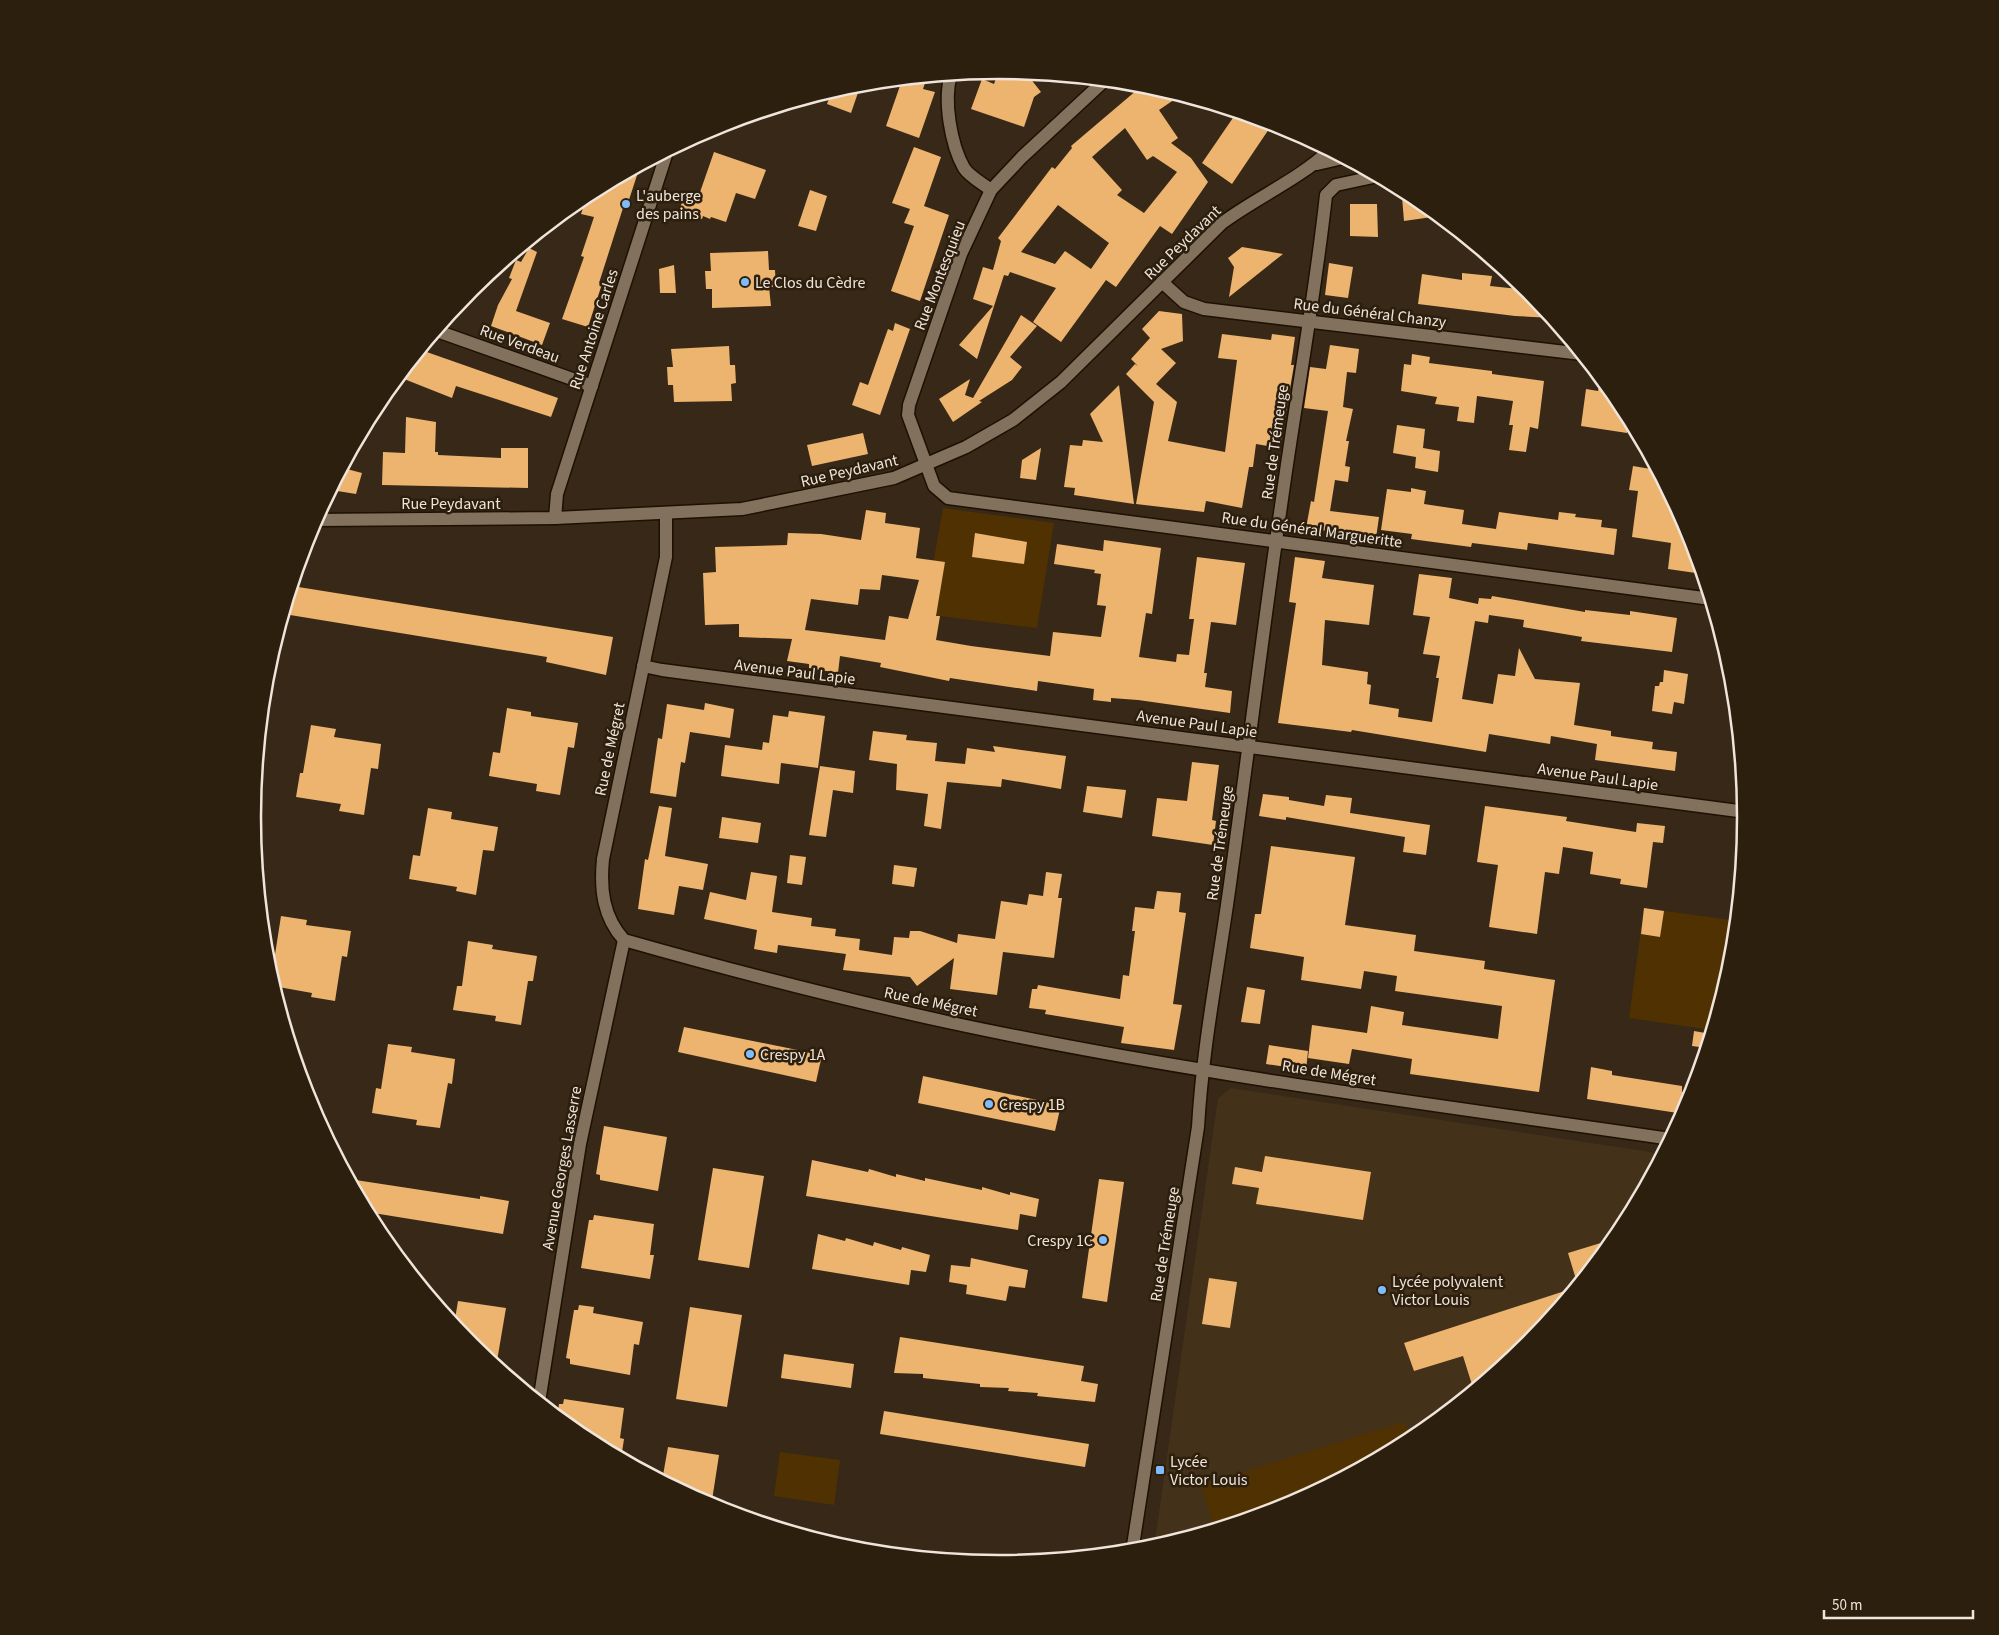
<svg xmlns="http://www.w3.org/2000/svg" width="1999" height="1635" viewBox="0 0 1999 1635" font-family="'Source Sans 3',sans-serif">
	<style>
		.built { fill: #443119 }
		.green { fill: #503102 }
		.building { fill: #edb46f; fill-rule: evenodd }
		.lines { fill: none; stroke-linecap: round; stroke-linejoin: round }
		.minor-casing { stroke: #1e1102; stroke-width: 15 }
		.tertiary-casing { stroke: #1e1102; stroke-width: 15 }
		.minor { stroke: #82715d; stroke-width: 12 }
		.tertiary { stroke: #82715d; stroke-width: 12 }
		.poi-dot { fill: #81bcfa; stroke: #2d1f0d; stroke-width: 2 }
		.labels { text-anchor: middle; stroke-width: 5; stroke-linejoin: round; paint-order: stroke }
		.poi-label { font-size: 16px; fill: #efe5db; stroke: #2d1f0d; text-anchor: start }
		.street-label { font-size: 16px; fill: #efe5db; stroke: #2d1f0d }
		.rim { fill: none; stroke: #efe5db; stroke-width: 2.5 }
	</style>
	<rect width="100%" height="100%" fill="#372817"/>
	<path class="built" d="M 1231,1088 L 1663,1154 L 1621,1233 L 1528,1346 L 1415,1439 L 1285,1508 L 1154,1548 L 1218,1098 Z"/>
	<g class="green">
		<path d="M 943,508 L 1054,523 L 1037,628 L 924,614 Z"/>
		<path d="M 1644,908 L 1737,921 L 1733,964 L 1712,1030 L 1629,1018 Z"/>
		<path d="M 1404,1422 L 1413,1440 L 1285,1508 L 1215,1529 L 1201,1485 Z"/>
		<path d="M 780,1452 L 840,1460 L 834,1505 L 774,1496 Z"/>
	</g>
	<g class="building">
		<path d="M 999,70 L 1026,73 L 1041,92 L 1034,97 L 1024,127 L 971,109 L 982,79 L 994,84 Z"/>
		<path d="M 927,77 L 923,89 L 935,92 L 919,138 L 886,126 L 902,80 Z"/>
		<path d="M 854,84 L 861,84 L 851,113 L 827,104 L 832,91 Z"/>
		<path d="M 1144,84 L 1181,95 L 1159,110 L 1178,138 L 1171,143 L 1191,158 L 1208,182 L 1172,234 L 1160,226 L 1116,287 L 1106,280 L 1061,342 L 1033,322 L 1056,288 L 1010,272 L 1008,276 L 1004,275 L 977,359 L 959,345 L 993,306 L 973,299 L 983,267 L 993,270 L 1001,241 L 998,238 L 1052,167 L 1055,169 L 1072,148 L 1071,146 ZM 1125,128 L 1147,160 L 1153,156 L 1177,172 L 1144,213 L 1117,195 L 1122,190 L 1092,157 ZM 1058,205 L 1109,243 L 1091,269 L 1065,251 L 1055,264 L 1021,252 Z"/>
		<path d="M 1237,112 L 1273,123 L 1232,184 L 1202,163 Z"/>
		<path d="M 914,147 L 941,157 L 924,206 L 949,215 L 920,301 L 891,291 L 914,226 L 904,223 L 910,209 L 892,203 Z"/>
		<path d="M 714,152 L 766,170 L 755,199 L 736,193 L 726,222 L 711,217 L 710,219 L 703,216 L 702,219 L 679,211 L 686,191 L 699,195 Z"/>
		<path d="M 640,166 L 626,209 L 623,208 L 599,283 L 602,284 L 588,327 L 562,319 L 584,257 L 581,256 L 594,217 L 581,214 L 584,205 L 576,202 L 584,196 Z"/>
		<path d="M 810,190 L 827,196 L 816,231 L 798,226 Z"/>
		<path d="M 1415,196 L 1435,213 L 1439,216 L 1404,221 L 1402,197 Z"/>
		<path d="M 1350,204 L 1377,204 L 1378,237 L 1350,236 Z"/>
		<path d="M 1242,247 L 1283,254 L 1229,297 L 1234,267 L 1228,258 Z"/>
		<path d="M 529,248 L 537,252 L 516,311 L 550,323 L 542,345 L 491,326 L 498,305 L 512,279 L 509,278 L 516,260 L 521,262 Z"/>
		<path d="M 768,251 L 769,270 L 775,270 L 776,287 L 769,287 L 771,306 L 712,308 L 712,289 L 706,289 L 705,271 L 711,271 L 710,253 Z"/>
		<path d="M 1329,263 L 1353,267 L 1348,298 L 1325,295 Z"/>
		<path d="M 674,265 L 676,293 L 660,293 L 659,269 Z"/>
		<path d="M 1462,273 L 1492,276 L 1490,286 L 1529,290 L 1552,318 L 1515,316 L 1418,304 L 1422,274 L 1462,280 Z"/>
		<path d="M 1159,311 L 1182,314 L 1183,341 L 1161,349 L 1176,363 L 1156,384 L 1177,402 L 1168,441 L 1225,452 L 1237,360 L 1218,358 L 1222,334 L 1271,340 L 1272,334 L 1295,337 L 1291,365 L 1294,365 L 1280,448 L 1256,444 L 1253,467 L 1249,467 L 1242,508 L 1206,501 L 1204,512 L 1136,504 L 1154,402 L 1126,374 L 1135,364 L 1138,366 L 1131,359 L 1150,338 L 1142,329 Z"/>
		<path d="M 1021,315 L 1037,326 L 1010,357 L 1022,367 L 1012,380 L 979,401 L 982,402 L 953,422 L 939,399 L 970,379 L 965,395 L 973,398 Z"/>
		<path d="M 895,323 L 910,329 L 880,415 L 852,405 L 860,382 L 868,385 L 888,329 L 893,331 Z"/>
		<path d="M 1330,345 L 1359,349 L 1356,373 L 1347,372 L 1343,407 L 1353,409 L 1346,441 L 1349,441 L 1345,466 L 1350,467 L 1348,482 L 1335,480 L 1330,511 L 1379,517 L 1376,538 L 1306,528 L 1311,501 L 1314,502 L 1328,411 L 1304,408 L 1310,367 L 1326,369 Z"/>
		<path d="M 729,346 L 730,365 L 735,365 L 736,383 L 731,384 L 732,401 L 674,402 L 673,385 L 668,385 L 667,367 L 673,367 L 671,349 Z"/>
		<path d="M 421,350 L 558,398 L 551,417 L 456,386 L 452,398 L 399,377 Z"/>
		<path d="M 1412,354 L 1430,357 L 1429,363 L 1492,371 L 1492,374 L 1544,381 L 1538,429 L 1530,427 L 1526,452 L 1509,450 L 1513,425 L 1509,425 L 1513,401 L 1477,396 L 1474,423 L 1457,421 L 1459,407 L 1435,404 L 1437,397 L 1401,391 L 1404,364 L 1411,365 Z"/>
		<path d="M 1119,385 L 1134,504 L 1074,495 L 1075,488 L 1064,487 L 1070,445 L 1082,446 L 1083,440 L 1103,442 L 1090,414 Z"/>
		<path d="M 1599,386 L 1609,387 L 1621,402 L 1629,418 L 1627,433 L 1581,426 L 1586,389 L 1598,391 Z"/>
		<path d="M 406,417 L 436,422 L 435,452 L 438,452 L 438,455 L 501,458 L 501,448 L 528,448 L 528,488 L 382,485 L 383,452 L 405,453 Z"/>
		<path d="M 1397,425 L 1425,429 L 1423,448 L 1440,451 L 1438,472 L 1415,468 L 1416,457 L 1393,453 Z"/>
		<path d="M 863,433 L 868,454 L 812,466 L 807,445 Z"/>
		<path d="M 1041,448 L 1036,480 L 1020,478 L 1022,460 Z"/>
		<path d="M 1633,466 L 1657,470 L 1690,532 L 1703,574 L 1668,569 L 1671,543 L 1632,537 L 1638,491 L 1629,490 Z"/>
		<path d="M 343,468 L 362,473 L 356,494 L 331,490 Z"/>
		<path d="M 1411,488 L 1426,491 L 1424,504 L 1464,510 L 1462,524 L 1496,529 L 1499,512 L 1558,520 L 1559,512 L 1576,514 L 1575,517 L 1602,520 L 1601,527 L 1617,529 L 1614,555 L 1528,543 L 1527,550 L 1472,543 L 1471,547 L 1411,539 L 1412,534 L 1381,530 L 1387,489 L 1411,492 Z"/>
		<path d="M 866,510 L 886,513 L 885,523 L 920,528 L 916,558 L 945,562 L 936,616 L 940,616 L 936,640 L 971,646 L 1050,656 L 1053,632 L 1101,637 L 1106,606 L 1097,605 L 1101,574 L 1094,573 L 1095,570 L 1054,564 L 1057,544 L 1103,551 L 1104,540 L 1161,548 L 1152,614 L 1146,613 L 1139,657 L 1176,662 L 1177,654 L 1189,655 L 1194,619 L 1189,619 L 1197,557 L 1245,563 L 1236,625 L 1211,622 L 1204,673 L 1207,673 L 1205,687 L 1232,691 L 1230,713 L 1138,700 L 1111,698 L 1111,702 L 1093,700 L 1094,689 L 1038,681 L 1037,691 L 950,678 L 949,681 L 880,667 L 881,663 L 840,656 L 838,673 L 809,668 L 809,664 L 787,661 L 792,639 L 739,637 L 739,624 L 705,625 L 703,573 L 716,572 L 715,547 L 787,545 L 788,533 L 821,534 L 861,540 ZM 882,575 L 919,580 L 908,619 L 889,616 L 885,640 L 805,630 L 811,599 L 858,605 L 860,589 L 880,590 Z"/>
		<path d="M 975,533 L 1027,542 L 1024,564 L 972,557 Z"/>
		<path d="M 1295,557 L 1325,561 L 1322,578 L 1374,585 L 1369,625 L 1325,620 L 1322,665 L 1368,672 L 1367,684 L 1371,685 L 1369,704 L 1399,709 L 1398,717 L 1432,722 L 1439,678 L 1436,678 L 1440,656 L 1423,654 L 1430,617 L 1413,615 L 1419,574 L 1452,578 L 1449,598 L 1478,604 L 1479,598 L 1491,599 L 1492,596 L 1585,612 L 1585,610 L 1630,615 L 1630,611 L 1677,618 L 1672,652 L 1581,641 L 1582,637 L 1523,627 L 1524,620 L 1489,615 L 1488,623 L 1475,621 L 1462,699 L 1493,704 L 1498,674 L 1515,676 L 1519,648 L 1535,679 L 1580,683 L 1574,725 L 1611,731 L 1611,736 L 1653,742 L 1652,749 L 1677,752 L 1675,771 L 1595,760 L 1597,744 L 1551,736 L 1550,744 L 1489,734 L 1486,752 L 1352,730 L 1351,732 L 1278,723 L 1296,603 L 1289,602 Z"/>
		<path d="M 292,586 L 613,637 L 606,675 L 546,662 L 547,657 L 284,614 Z"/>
		<path d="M 1664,670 L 1688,674 L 1684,704 L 1674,702 L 1672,714 L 1652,711 L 1655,686 L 1659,686 L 1660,682 L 1663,682 Z"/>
		<path d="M 705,703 L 734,709 L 730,738 L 690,732 L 685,763 L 681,762 L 676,797 L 650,793 L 658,738 L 662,739 L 667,704 L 704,710 Z"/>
		<path d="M 507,708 L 531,712 L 531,716 L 578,723 L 574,748 L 568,747 L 560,795 L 536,791 L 537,784 L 489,776 L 493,752 L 500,753 Z"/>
		<path d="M 789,711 L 825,716 L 818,768 L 781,763 L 779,784 L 721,776 L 725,745 L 762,750 L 763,742 L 769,743 L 773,715 L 788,717 Z"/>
		<path d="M 311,725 L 336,729 L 334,737 L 381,744 L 378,769 L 371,768 L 364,815 L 339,811 L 341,804 L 296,797 L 300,773 L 303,773 Z"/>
		<path d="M 873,731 L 907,735 L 906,740 L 937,743 L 935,761 L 965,764 L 967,748 L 995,752 L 993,746 L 1066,756 L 1061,789 L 1002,779 L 1001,787 L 947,782 L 941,829 L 924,826 L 928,794 L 896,790 L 897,764 L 869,760 Z"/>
		<path d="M 1192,762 L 1219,765 L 1212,820 L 1216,821 L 1213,845 L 1152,836 L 1157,798 L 1187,801 Z"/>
		<path d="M 820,766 L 855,771 L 853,793 L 833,790 L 826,837 L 809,835 Z"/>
		<path d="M 1087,786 L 1126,790 L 1122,818 L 1083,812 Z"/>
		<path d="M 1263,794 L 1289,797 L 1289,800 L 1324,806 L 1326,795 L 1352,798 L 1350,813 L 1430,825 L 1426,855 L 1403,852 L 1405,837 L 1286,817 L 1286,820 L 1259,816 Z"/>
		<path d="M 659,806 L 672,808 L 665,856 L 708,864 L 703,890 L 679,886 L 674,915 L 638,909 L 645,859 L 648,860 Z"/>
		<path d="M 1485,806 L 1567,817 L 1566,821 L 1636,832 L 1637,823 L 1665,826 L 1663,843 L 1653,842 L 1647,888 L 1620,884 L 1621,879 L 1590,874 L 1593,852 L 1563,847 L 1559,874 L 1545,872 L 1537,934 L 1489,927 L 1498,865 L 1477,862 Z"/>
		<path d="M 428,808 L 452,812 L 451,819 L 498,827 L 494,851 L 483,850 L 476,895 L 456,891 L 457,887 L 409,879 L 413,855 L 420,856 Z"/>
		<path d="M 722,817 L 761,823 L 758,843 L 719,838 Z"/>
		<path d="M 1271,846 L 1355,857 L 1345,925 L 1416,935 L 1414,951 L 1485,961 L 1484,969 L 1555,980 L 1539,1092 L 1410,1074 L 1412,1059 L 1352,1049 L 1349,1064 L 1308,1058 L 1312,1025 L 1367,1033 L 1371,1006 L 1404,1012 L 1402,1025 L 1498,1039 L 1502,1006 L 1395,991 L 1397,976 L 1364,971 L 1361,989 L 1301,980 L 1304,957 L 1250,948 L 1255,914 L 1261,914 Z"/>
		<path d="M 790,855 L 806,857 L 802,885 L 787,883 Z"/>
		<path d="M 894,865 L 917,868 L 914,887 L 892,884 Z"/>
		<path d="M 751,872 L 777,876 L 772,912 L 812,918 L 811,926 L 836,929 L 835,936 L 860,939 L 859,950 L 892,955 L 894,937 L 909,938 L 910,931 L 920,931 L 957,943 L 958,934 L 995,939 L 1001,901 L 1027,905 L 1029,894 L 1043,896 L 1046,872 L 1062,874 L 1058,898 L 1062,898 L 1054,958 L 1003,952 L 997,995 L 950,989 L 954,958 L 917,986 L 910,977 L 843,970 L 846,954 L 778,945 L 777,953 L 754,949 L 757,930 L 704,919 L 710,892 L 746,900 Z"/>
		<path d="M 1157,891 L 1181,893 L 1179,912 L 1186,913 L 1173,1004 L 1182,1005 L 1174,1050 L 1121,1043 L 1124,1027 L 1045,1014 L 1046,1010 L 1029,1008 L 1032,989 L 1037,989 L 1038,985 L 1120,999 L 1123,975 L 1129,976 L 1135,931 L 1132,931 L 1135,907 L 1154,909 Z"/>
		<path d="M 1644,908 L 1664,911 L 1660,937 L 1641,934 Z"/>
		<path d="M 281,916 L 307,920 L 306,925 L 351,931 L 347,957 L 342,956 L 335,1001 L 311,997 L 312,993 L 273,986 L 268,970 L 270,961 L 274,961 Z"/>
		<path d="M 468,941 L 493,945 L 492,949 L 537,956 L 533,981 L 528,981 L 521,1025 L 495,1021 L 496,1016 L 453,1010 L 457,986 L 462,986 Z"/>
		<path d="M 1247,987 L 1265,990 L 1260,1024 L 1241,1022 Z"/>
		<path d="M 684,1027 L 822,1055 L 816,1082 L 678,1052 Z"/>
		<path d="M 1694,1031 L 1711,1034 L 1707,1048 L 1692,1046 Z"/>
		<path d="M 388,1044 L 412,1047 L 411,1052 L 455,1059 L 452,1084 L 448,1083 L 440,1128 L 416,1125 L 417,1120 L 372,1113 L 376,1088 L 381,1089 Z"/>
		<path d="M 1269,1045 L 1308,1051 L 1306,1070 L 1266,1064 Z"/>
		<path d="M 1591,1067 L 1612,1071 L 1612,1075 L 1682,1086 L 1682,1092 L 1693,1093 L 1690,1104 L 1684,1114 L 1587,1099 Z"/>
		<path d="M 923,1076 L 1061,1105 L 1055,1131 L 918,1103 Z"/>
		<path d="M 604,1126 L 667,1137 L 658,1191 L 600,1180 L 600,1175 L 596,1174 Z"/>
		<path d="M 1265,1156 L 1371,1172 L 1363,1220 L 1256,1204 L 1259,1188 L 1232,1184 L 1235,1167 L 1262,1172 Z"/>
		<path d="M 812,1160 L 868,1172 L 869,1169 L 896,1177 L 896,1174 L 925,1181 L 925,1178 L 982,1190 L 982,1187 L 1010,1195 L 1010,1192 L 1039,1199 L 1036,1217 L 1020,1214 L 1018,1230 L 806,1196 Z"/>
		<path d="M 713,1168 L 764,1176 L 749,1268 L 698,1260 Z"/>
		<path d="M 349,1179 L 480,1199 L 480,1196 L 509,1201 L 503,1234 L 367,1212 Z"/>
		<path d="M 1099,1179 L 1124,1182 L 1107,1302 L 1082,1298 Z"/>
		<path d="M 594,1215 L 654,1224 L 650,1255 L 654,1255 L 650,1279 L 581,1268 L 589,1220 L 593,1220 Z"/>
		<path d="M 818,1234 L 845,1241 L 846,1238 L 873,1246 L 874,1242 L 901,1250 L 902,1247 L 930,1255 L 926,1272 L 911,1270 L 909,1285 L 812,1269 Z"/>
		<path d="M 1617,1238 L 1600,1258 L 1578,1286 L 1568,1253 Z"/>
		<path d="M 971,1258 L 1028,1270 L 1025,1288 L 1009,1286 L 1006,1301 L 966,1294 L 967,1285 L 949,1282 L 951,1265 L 970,1267 Z"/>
		<path d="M 1209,1278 L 1237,1282 L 1230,1328 L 1202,1324 Z"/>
		<path d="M 1577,1287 L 1528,1346 L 1516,1356 L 1504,1360 L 1506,1365 L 1474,1391 L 1463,1356 L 1414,1371 L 1404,1343 Z"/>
		<path d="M 458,1301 L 506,1308 L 496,1367 L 471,1346 L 454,1325 Z"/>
		<path d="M 579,1305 L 594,1307 L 593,1313 L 643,1322 L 639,1345 L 634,1344 L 630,1375 L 570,1364 L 570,1359 L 566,1358 L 574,1310 L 578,1310 Z"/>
		<path d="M 690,1307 L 742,1315 L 727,1407 L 676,1399 Z"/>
		<path d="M 900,1337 L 1084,1366 L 1081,1381 L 1098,1384 L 1095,1402 L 1037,1396 L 1038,1393 L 1008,1391 L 1009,1388 L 980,1387 L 980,1384 L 923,1378 L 923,1374 L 894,1373 Z"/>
		<path d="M 784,1354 L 854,1364 L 851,1388 L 781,1378 Z"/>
		<path d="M 564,1399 L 624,1408 L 620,1438 L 624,1439 L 621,1459 L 584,1439 L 557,1417 L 559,1404 L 563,1404 Z"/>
		<path d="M 884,1411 L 1089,1444 L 1085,1467 L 880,1434 Z"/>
		<path d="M 668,1447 L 719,1455 L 711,1507 L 662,1481 Z"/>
	</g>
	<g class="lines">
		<defs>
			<g id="minor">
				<path d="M 951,75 C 943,100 951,145 964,168 C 969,176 983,184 991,190"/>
				<path d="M 1105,80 L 1022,157 L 991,190 L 961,254 L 909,405 L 908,415 L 934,486 L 948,498 L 1711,599"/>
				<path d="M 1162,282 L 1184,302 L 1204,309 L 1582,354"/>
				<path d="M 437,331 L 592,386"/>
				<path d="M 666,513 L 666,557 L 603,859 C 600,889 603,917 624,940 C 733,971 842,999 952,1023 C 1189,1074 1431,1104 1671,1139"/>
				<path d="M 555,518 L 557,494 L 667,152"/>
				<path d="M 643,666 L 662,670 L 1746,812"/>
				<path d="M 539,1402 L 580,1144 L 624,940"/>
				<path d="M 1132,1552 L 1198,1127 C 1203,1040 1221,955 1232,869 C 1249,746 1264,622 1282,499 C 1296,398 1315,297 1326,195 L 1336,185 L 1378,176"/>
			</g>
			<g id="tertiary">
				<path d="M 1317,164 L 1343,158"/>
				<path d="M 315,520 L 555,518 L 742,509 L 894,478 L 966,447 L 1013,420 L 1061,382 L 1222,223 C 1257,197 1298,180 1330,150"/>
			</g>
		</defs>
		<use href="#minor" class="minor-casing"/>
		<use href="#tertiary" class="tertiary-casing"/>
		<use href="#minor" class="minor"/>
		<use href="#tertiary" class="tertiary"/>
	</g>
	<g class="poi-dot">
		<circle cx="626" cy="204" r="5"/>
		<circle cx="745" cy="282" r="5"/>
		<circle cx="750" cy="1054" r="5"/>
		<circle cx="989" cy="1104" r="5"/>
		<circle cx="1103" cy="1240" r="5"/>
		<circle cx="1382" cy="1290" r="5"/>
		<rect x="1155" y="1465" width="10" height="10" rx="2.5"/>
	</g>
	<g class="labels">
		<g class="poi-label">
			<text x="636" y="201">L'auberge<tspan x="636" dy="18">des pains</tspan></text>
			<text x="755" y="288">Le Clos du Cèdre</text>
			<text x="760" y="1060">Crespy 1A</text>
			<text x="999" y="1110">Crespy 1B</text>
			<text x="1093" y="1246" text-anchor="end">Crespy 1C</text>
			<text x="1392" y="1287">Lycée polyvalent<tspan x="1392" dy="18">Victor Louis</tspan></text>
			<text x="1170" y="1467">Lycée<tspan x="1170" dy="18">Victor Louis</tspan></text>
		</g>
		<g class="street-label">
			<text transform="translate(1182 242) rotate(-44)" y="6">Rue Peydavant</text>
			<text transform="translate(939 275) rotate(-69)" y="6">Rue Montesquieu</text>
			<text transform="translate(1370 312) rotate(7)" y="6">Rue du Général Chanzy</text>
			<text transform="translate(593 329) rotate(-72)" y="6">Rue Antoine Carles</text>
			<text transform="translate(520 343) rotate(20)" y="6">Rue Verdeau</text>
			<text transform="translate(1274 442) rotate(-82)" y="6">Rue de Trémeuge</text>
			<text transform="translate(849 470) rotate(-13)" y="6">Rue Peydavant</text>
			<text x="451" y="509">Rue Peydavant</text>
			<text transform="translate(1312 529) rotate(8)" y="6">Rue du Général Margueritte</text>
			<text transform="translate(795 671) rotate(7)" y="6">Avenue Paul Lapie</text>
			<text transform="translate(1197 723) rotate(8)" y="6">Avenue Paul Lapie</text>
			<text transform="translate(609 749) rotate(-78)" y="6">Rue de Mégret</text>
			<text transform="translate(1598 776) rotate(8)" y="6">Avenue Paul Lapie</text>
			<text transform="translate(1219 843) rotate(-82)" y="6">Rue de Trémeuge</text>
			<text transform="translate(931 1001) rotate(12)" y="6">Rue de Mégret</text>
			<text transform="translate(1329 1072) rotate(9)" y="6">Rue de Mégret</text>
			<text transform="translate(561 1168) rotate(-80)" y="6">Avenue Georges Lasserre</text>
			<text transform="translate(1164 1244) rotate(-81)" y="6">Rue de Trémeuge</text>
		</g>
	</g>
	<path d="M0 0H1999V1635H0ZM261 817a738 738 0 1 1 1476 0a738 738 0 1 1-1476 0Z" fill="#2d1f0d" fill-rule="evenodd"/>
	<path class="rim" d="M261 817a738 738 0 1 1 1476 0a738 738 0 1 1-1476 0Z"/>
	<path d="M1824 1610v8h149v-8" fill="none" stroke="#efe5db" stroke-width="2.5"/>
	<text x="1832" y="1610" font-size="15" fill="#efe5db" stroke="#2d1f0d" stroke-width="4" paint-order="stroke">50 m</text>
</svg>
